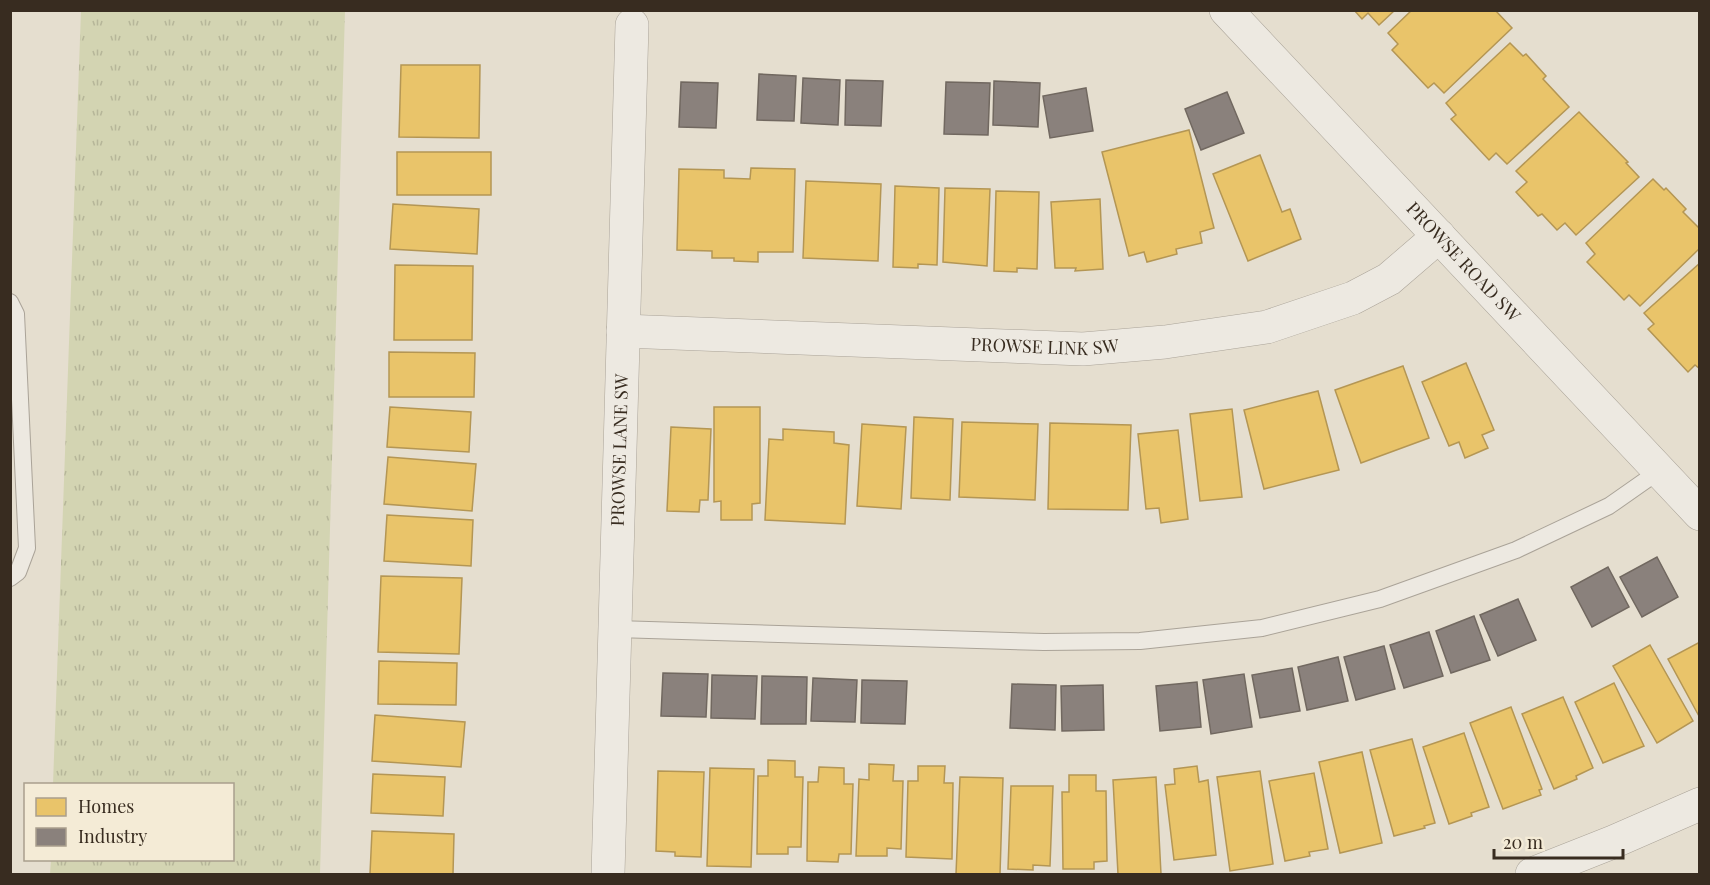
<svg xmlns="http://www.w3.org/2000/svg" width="1710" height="885" viewBox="0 0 1710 885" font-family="'Playfair Display',serif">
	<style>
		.grass { fill: url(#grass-tufts) }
		.homes { fill: #e9c46a; stroke: #b49654; stroke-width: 1.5 }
		.industry { fill: #8a817c; stroke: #716860; stroke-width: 1.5 }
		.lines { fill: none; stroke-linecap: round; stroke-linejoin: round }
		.service-casing { stroke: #aaa398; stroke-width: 18 }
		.minor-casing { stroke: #aaa398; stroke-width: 34 }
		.service { stroke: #ede9e1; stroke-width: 16 }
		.minor { stroke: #ede9e1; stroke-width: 33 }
		.labels { text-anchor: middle; stroke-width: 6; stroke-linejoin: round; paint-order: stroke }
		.street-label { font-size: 18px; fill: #382c20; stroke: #f4ebd6 }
	</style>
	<defs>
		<pattern id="grass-tufts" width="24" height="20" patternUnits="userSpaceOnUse" patternTransform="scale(1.5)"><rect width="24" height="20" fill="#d3d4b2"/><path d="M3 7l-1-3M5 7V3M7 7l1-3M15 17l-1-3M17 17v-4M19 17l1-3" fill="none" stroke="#b6b699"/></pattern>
	</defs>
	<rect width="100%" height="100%" fill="#e5decf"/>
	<path class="grass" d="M 81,11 L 345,11 L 320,874 L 50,874 L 51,860 L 232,860 L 232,784 L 53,784 Z"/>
	<g class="homes">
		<path d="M 1354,10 L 1395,10 L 1379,25 L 1368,13 L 1362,19 Z"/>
		<path d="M 1412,10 L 1495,10 L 1512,28 L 1444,93 L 1434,83 L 1428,88 L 1392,50 L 1398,44 L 1388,33 Z"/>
		<path d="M 1510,43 L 1523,56 L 1526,54 L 1546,76 L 1543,79 L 1569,107 L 1507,164 L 1496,153 L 1489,160 L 1451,119 L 1456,115 L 1446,103 Z"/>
		<path d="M 401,65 L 480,65 L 479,138 L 399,137 Z"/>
		<path d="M 1579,112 L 1628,162 L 1626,163 L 1639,177 L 1576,235 L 1565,223 L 1557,230 L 1542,214 L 1538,216 L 1516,192 L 1527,182 L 1516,171 Z"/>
		<path d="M 1189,130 L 1214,228 L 1200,232 L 1202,243 L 1176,249 L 1177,254 L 1147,262 L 1144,252 L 1129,256 L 1102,152 Z"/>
		<rect x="397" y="152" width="94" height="43"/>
		<path d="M 1260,155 L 1282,212 L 1290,209 L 1301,239 L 1248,261 L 1213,174 Z"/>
		<path d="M 751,168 L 795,169 L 793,252 L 758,252 L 758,262 L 734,261 L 734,258 L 712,258 L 712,251 L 677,250 L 679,169 L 724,170 L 724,178 L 750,179 Z"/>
		<path d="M 1653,179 L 1664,190 L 1666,188 L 1686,209 L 1683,212 L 1700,229 L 1700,248 L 1640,306 L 1629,295 L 1624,300 L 1587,262 L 1595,254 L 1586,243 Z"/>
		<path d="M 806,181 L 881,184 L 878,261 L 803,258 Z"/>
		<path d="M 895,186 L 939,188 L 937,265 L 918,264 L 918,268 L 893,267 Z"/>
		<path d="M 945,188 L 990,189 L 987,266 L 943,262 Z"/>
		<path d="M 996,191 L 1039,192 L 1037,269 L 1017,268 L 1017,272 L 994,271 Z"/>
		<path d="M 1100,199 L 1103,269 L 1075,271 L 1076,268 L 1055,268 L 1051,202 Z"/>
		<path d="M 393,204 L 479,209 L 477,254 L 390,249 Z"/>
		<path d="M 1700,263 L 1700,369 L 1695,365 L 1688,372 L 1648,329 L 1654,324 L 1644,313 Z"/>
		<path d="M 395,265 L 473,266 L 472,340 L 394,340 Z"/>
		<path d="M 389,352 L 475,353 L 474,397 L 389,397 Z"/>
		<path d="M 1466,363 L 1494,430 L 1482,435 L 1488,448 L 1465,458 L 1459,442 L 1449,446 L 1422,382 Z"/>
		<path d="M 1403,366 L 1429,438 L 1361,463 L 1335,390 Z"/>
		<path d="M 1318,391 L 1339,470 L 1264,489 L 1244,410 Z"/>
		<path d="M 390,407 L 471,412 L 469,452 L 387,447 Z"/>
		<path d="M 714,407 L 760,407 L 760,503 L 752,504 L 752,520 L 721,520 L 721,501 L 714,502 Z"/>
		<path d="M 1232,409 L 1242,497 L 1200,501 L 1190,414 Z"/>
		<path d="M 914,417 L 953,419 L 950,500 L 911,498 Z"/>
		<path d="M 962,422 L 1038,424 L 1035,500 L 959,497 Z"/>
		<path d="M 1050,423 L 1131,425 L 1128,510 L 1048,509 Z"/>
		<path d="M 862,424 L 906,427 L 901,509 L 857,506 Z"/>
		<path d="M 671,427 L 711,429 L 708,500 L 700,500 L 699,512 L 667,511 Z"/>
		<path d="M 783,429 L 834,432 L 834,443 L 849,445 L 845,524 L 765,520 L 769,439 L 783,440 Z"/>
		<path d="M 1178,430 L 1188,519 L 1161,523 L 1159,508 L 1146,509 L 1138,434 Z"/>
		<path d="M 388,457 L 476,464 L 472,511 L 384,504 Z"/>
		<path d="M 387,515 L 473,520 L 471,566 L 384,561 Z"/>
		<path d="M 381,576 L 462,578 L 459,654 L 378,652 Z"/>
		<path d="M 1700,642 L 1700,718 L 1668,659 Z"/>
		<path d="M 1650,645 L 1693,721 L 1657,743 L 1613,666 Z"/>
		<path d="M 379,661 L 457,663 L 456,705 L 378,704 Z"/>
		<path d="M 1614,683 L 1644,746 L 1603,763 L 1575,702 Z"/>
		<path d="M 1563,697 L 1593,768 L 1576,776 L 1577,779 L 1554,789 L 1522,714 Z"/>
		<path d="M 1511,707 L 1542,789 L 1539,790 L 1541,795 L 1503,809 L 1470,723 Z"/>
		<path d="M 375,715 L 465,722 L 461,767 L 372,761 Z"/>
		<path d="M 1464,733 L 1489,807 L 1471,813 L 1472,816 L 1449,824 L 1423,747 Z"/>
		<path d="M 1412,739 L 1435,823 L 1424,826 L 1425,828 L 1394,836 L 1370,750 Z"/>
		<path d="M 1362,752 L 1382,843 L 1340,853 L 1319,762 Z"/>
		<path d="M 768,760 L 795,761 L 795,777 L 803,777 L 801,847 L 788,847 L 788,854 L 757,854 L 758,776 L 768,776 Z"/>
		<path d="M 869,764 L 894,765 L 893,781 L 903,781 L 901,849 L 887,848 L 887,856 L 856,856 L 859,779 L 869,780 Z"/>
		<path d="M 918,766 L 945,766 L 944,783 L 953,783 L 952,859 L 906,857 L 908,781 L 918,781 Z"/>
		<path d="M 1197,766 L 1199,782 L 1208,780 L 1216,855 L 1174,860 L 1165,785 L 1175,784 L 1174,769 Z"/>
		<path d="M 819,767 L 844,768 L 844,784 L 853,784 L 851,854 L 839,854 L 838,862 L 807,861 L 808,782 L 818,782 Z"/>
		<path d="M 710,768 L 754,769 L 751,867 L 707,866 Z"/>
		<path d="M 658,771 L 704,772 L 701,857 L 675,856 L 675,852 L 656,851 Z"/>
		<path d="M 1260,771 L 1273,864 L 1230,871 L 1217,777 Z"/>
		<path d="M 1314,773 L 1328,849 L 1309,852 L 1310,856 L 1285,861 L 1269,781 Z"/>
		<path d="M 373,774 L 445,777 L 443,816 L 371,813 Z"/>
		<path d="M 1069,775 L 1096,775 L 1096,791 L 1106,791 L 1107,861 L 1094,862 L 1094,869 L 1063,869 L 1062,792 L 1069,792 Z"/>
		<path d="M 960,777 L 1003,778 L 1000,874 L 956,874 Z"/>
		<path d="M 1156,777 L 1161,874 L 1118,874 L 1113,780 Z"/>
		<path d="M 1011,786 L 1053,786 L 1050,866 L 1033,865 L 1033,870 L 1008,869 Z"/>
		<path d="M 372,831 L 454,834 L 453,874 L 370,874 Z"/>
	</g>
	<g class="industry">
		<path d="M 759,74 L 796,76 L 794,121 L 757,120 Z"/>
		<path d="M 803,78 L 840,80 L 838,125 L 801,123 Z"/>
		<path d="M 846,80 L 883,81 L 881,126 L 845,125 Z"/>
		<path d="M 994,81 L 1040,83 L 1038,127 L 993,125 Z"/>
		<path d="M 681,82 L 718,83 L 716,128 L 679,127 Z"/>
		<path d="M 946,82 L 990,83 L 988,135 L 944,134 Z"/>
		<path d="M 1086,88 L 1093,131 L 1050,138 L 1043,96 Z"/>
		<path d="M 1227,92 L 1244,133 L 1201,150 L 1185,109 Z"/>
		<path d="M 1657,557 L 1678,597 L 1642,617 L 1620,577 Z"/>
		<path d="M 1608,567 L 1629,607 L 1592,627 L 1571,587 Z"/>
		<path d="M 1518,599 L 1536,640 L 1498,656 L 1480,615 Z"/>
		<path d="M 1474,616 L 1490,660 L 1451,673 L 1436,631 Z"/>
		<path d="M 1429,632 L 1443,676 L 1404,688 L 1390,645 Z"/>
		<path d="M 1384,646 L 1395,689 L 1356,700 L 1344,657 Z"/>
		<path d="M 1338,657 L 1348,701 L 1307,710 L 1298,667 Z"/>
		<path d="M 1292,668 L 1300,711 L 1260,718 L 1252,675 Z"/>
		<path d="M 663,673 L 708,674 L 706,717 L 661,716 Z"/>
		<path d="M 1244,674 L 1252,727 L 1211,734 L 1203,680 Z"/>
		<path d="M 712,675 L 757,676 L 755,719 L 711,718 Z"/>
		<path d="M 762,676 L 807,677 L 806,724 L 761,724 Z"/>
		<path d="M 813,678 L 857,680 L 855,722 L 811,721 Z"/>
		<path d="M 862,680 L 907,681 L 905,724 L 861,723 Z"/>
		<path d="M 1197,682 L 1201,727 L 1160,731 L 1156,686 Z"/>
		<path d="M 1012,684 L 1056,685 L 1055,730 L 1010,728 Z"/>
		<path d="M 1103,685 L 1104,730 L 1062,731 L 1061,686 Z"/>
	</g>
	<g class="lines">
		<defs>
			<g id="service">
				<path d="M 10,302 L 16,314 L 27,548 L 18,572 L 10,578"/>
				<path d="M 616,629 L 1044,642 L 1140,641 L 1262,628 L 1380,599 L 1516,550 L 1609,506 L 1659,471"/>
			</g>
			<g id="minor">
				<path id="s1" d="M 1226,10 L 1700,514"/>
				<path id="s2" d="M 623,331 L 1083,349 L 1165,342 L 1267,327 L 1353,298 L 1389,279 L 1439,236"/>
				<path id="s3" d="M 608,874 L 632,25"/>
				<path d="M 1532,874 L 1613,842 L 1700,804"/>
			</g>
		</defs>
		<use href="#service" class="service-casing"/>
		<use href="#minor" class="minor-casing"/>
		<use href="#service" class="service"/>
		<use href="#minor" class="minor"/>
	</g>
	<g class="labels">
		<g class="street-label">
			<text dy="6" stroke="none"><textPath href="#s1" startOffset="346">PROWSE ROAD SW</textPath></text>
			<text dy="6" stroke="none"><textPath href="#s2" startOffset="422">PROWSE LINK SW</textPath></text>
			<text dy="6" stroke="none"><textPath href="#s3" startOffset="424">PROWSE LANE SW</textPath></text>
		</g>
	</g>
	<rect width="1710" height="885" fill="none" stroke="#382c20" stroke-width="24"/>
	<rect x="24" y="783" width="210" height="78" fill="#f4ebd6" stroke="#a99f8d" stroke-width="1.5"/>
	<rect x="36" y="798" width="30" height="18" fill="#e9c46a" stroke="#a99f8d" stroke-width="1.5"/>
	<text x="78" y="813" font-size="18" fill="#382c20">Homes</text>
	<rect x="36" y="828" width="30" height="18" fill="#8a817c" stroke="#a99f8d" stroke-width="1.5"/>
	<text x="78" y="843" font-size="18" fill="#382c20">Industry</text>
	<path d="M1494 849v9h129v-9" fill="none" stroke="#382c20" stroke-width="3"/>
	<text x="1503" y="849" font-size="18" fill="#382c20" stroke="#f4ebd6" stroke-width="4.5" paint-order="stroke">20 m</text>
</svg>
